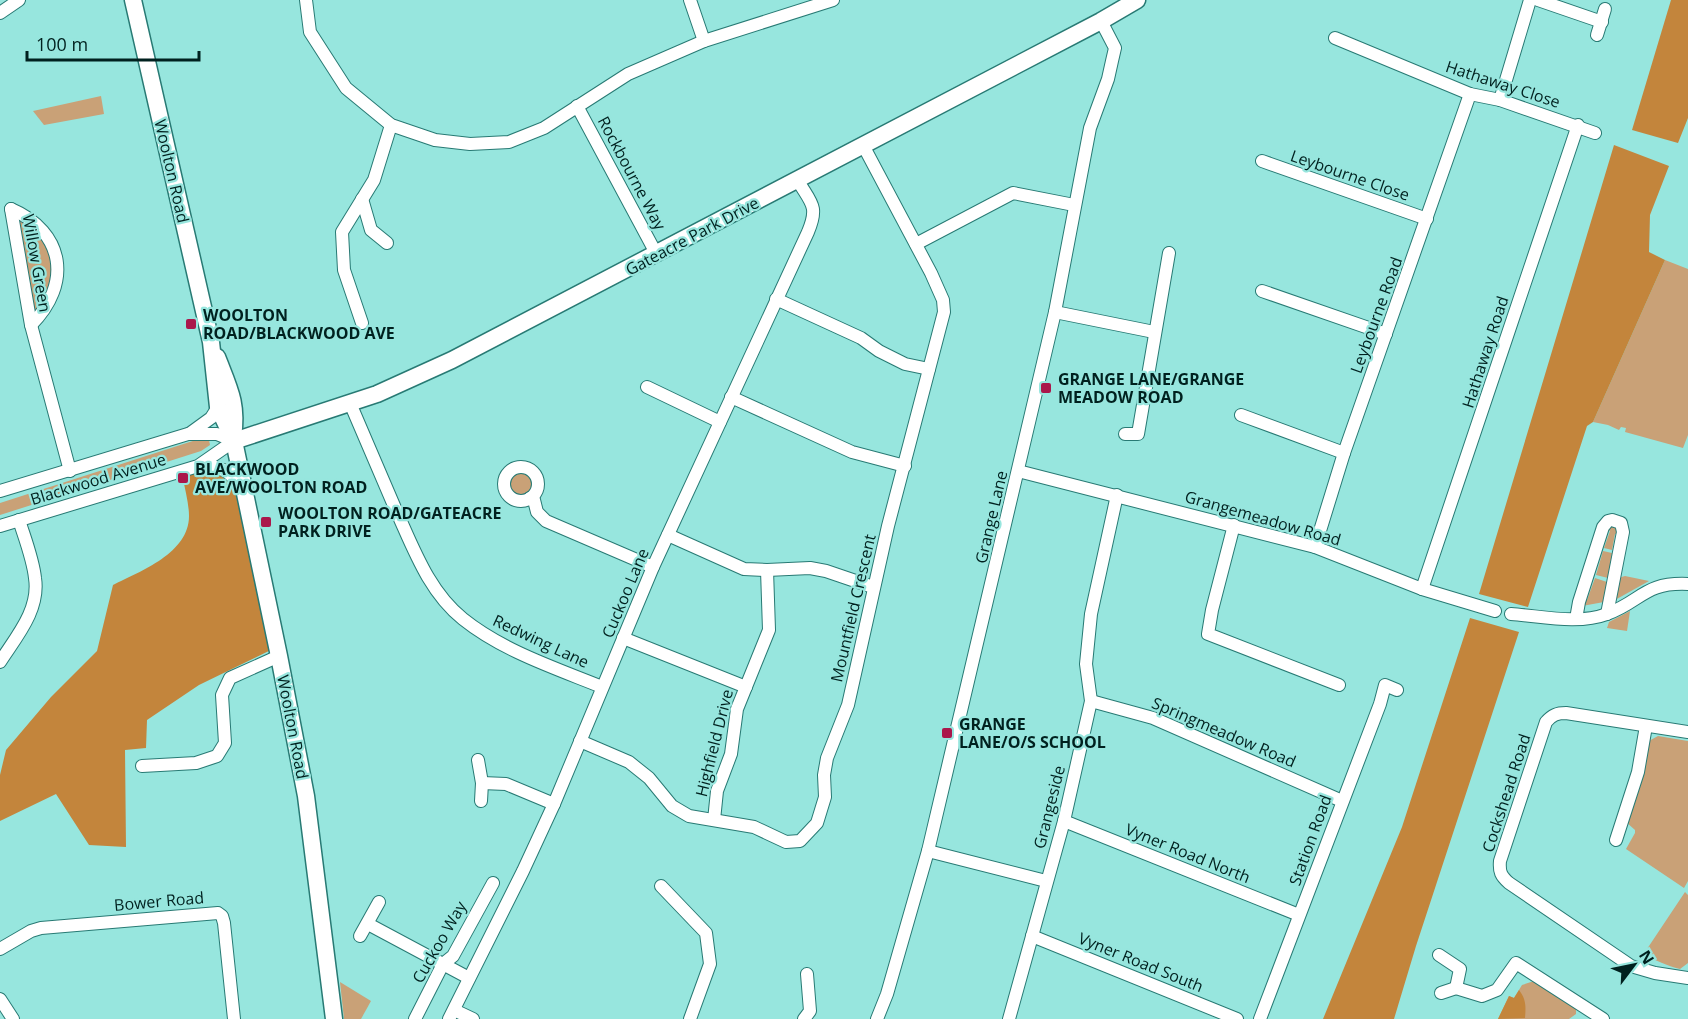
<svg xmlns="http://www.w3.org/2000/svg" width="1688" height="1019" viewBox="0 0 1688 1019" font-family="'Open Sans',sans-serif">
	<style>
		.green { fill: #c9a177 }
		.forest { fill: #c3853c }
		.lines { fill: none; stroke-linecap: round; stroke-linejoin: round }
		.minor-casing { stroke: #287a74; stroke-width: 14 }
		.tertiary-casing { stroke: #287a74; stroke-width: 19 }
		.minor { stroke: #fff; stroke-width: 12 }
		.tertiary { stroke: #fff; stroke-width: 16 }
		.poi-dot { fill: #aa174b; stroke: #97e6de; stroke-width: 2 }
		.labels { text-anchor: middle; stroke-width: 4.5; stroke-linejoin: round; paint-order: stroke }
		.street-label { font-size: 16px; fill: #00211f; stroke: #97e6de }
		.poi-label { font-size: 16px; font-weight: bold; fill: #00211f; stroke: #97e6de; text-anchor: start }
	</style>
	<rect width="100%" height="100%" fill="#97e6de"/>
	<g class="green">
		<path d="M 101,96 L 104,114 L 44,125 L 33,111 Z"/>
		<path d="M 15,214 C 38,231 59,254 50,285 C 47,296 38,308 33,318 Z"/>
		<path d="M 1665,260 L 1688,269 L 1688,435 L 1683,448 L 1625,432 L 1626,428 L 1621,427 L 1619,430 L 1608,425 L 1593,422 Z"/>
		<path d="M 199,439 L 209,440 L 210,445 L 201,451 L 0,515 L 0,503 Z"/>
		<circle cx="521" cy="483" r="12"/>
		<path d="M 1615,525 L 1619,534 L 1615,534 L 1612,550 L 1604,548 L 1610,531 L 1606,529 Z"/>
		<path d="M 1603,551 L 1612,553 L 1608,578 L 1596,575 Z"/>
		<path d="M 1625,576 L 1649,581 L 1615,600 L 1618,578 Z"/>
		<path d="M 1595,578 L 1607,582 L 1604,602 L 1582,606 L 1583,599 L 1587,600 Z"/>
		<path d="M 1630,611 L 1627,631 L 1607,628 L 1609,622 Z"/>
		<path d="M 1658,736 L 1688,741 L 1688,881 L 1684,888 L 1626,849 L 1635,833 L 1635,830 L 1626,822 L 1647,742 Z"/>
		<path d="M 1685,892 L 1688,895 L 1688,963 L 1680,969 C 1667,966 1656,960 1643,955 Z"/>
		<path d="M 1534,981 L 1576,1008 L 1576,1014 L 1569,1019 L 1498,1019 L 1509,996 L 1514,998 L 1522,985 Z"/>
		<path d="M 340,982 L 371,1001 L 361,1019 L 344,1019 Z"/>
	</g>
	<g class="forest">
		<path d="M 1671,0 L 1688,0 L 1688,118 L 1678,143 L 1632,130 Z"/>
		<path d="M 1614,145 L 1669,166 L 1650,215 L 1649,252 L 1665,260 L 1593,422 L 1587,426 L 1528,607 L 1479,594 Z"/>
		<path d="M 233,463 L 277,647 L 199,685 L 147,720 L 146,748 L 125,750 L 126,847 L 89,845 L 56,794 L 0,821 L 0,775 L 6,750 L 51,697 L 97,651 L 113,585 C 141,571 189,553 189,516 C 189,504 185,490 183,478 L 198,466 Z"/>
		<path d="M 1470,618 L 1519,632 L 1416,946 L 1394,1019 L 1323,1019 L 1402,827 Z"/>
		<path d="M 1519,990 C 1526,999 1526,1006 1525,1018 L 1498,1019 L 1509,996 L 1514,998 Z"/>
	</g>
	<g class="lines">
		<defs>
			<g id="minor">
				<path d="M 306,0 L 310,32 L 346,88 L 391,125 L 435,140 L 470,144 L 509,142 L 544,128 L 628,74 L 704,41 L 833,0"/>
				<path d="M 690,0 L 704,41"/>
				<path d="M 1538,0 L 1602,22"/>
				<path d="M 0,13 L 19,0"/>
				<path d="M 1597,35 L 1605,9"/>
				<path d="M 1335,38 L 1470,94 L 1500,100 L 1595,133"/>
				<path d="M 1500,100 L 1530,0"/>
				<path d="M 577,106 L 657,255"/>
				<path d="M 1262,161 L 1427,219"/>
				<path d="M 362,199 L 371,230 L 387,243"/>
				<path d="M 11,209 L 31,325 L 70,471"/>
				<path d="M 11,209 C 65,232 72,284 31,325"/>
				<path d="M 916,244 L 1013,193 L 1074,205"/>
				<path d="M 1262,291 L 1386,334"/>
				<path d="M 776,299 L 861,338 L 879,351 L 905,364 L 929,369"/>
				<path d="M 1055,312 L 1154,332"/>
				<path d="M 362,323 L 344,270 L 342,232 L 374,180 L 391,125"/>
				<path d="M 647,387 L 720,422"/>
				<path d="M 731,397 L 852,452 L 905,466"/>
				<path d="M 350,403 C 365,438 380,473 395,508 C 413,547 428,591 463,619 C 503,651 555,668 602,687"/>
				<path d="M 1241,415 L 1344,453"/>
				<path d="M 189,434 L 211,418 L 218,407"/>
				<path d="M 1125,434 L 1138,434 L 1169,253"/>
				<path d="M 204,463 L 226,471 L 245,488"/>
				<circle cx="521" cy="484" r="17"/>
				<path d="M 1018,471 L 1315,547 L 1422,589 L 1495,611"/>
				<path d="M 0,491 L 188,434 L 217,434 L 234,441 L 198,466 L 0,526"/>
				<path d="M 530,498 L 534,500 L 537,512 L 546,521 L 653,567"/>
				<path d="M 1234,525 L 1212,610 L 1208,634 L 1339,685"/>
				<path d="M 668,535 L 744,569 L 767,570 L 810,568 L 826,571 L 873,587"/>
				<path d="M 1315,547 L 1344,453 L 1470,94"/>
				<path d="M 1422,589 L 1578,125"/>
				<path d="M 1511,614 C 1541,616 1578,625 1607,614 C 1642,601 1644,582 1688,584"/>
				<path d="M 1576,619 L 1579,602 L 1603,527 L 1608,521 L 1612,520 L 1621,523 L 1623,532 L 1607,614"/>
				<path d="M 623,638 L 746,687"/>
				<path d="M 0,662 C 16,637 40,610 35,578 C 33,559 25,539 19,520"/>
				<path d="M 1091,701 L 1153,718 L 1342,801"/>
				<path d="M 1688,732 L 1566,713 C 1557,713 1552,715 1546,722 L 1500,861 C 1499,872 1501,876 1509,883 L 1631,966 L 1655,973 L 1688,978"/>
				<path d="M 580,741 L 629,762 L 649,778 L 672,806 L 689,816 L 754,827 L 786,842 L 800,841 L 817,823 L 825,797 L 824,775 L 827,758 L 848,705 L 888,526 L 944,312 L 943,300 L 931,273 L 864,147"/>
				<path d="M 478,760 L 482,783 L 481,801"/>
				<path d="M 142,766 L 196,763 L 217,756 L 225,743 L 222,695 L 230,678 L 279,656"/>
				<path d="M 482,783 L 506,784 L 554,804"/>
				<path d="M 714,820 L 717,791 L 731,754 L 737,709 L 769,630 L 767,570"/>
				<path d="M 1064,821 L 1299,915"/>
				<path d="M 1616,840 L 1638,772 L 1646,726"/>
				<path d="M 928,851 L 1046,881"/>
				<path d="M 661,886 L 706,933 L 710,964 L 690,1019"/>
				<path d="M 368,924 L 469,978"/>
				<path d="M 360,936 L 379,902"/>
				<path d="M 1032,936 L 1237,1019"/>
				<path d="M 0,949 L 31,931 L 41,928 L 218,913 L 222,916 L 224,923 L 234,1019"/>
				<path d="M 1439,955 L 1460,969 L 1456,988 L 1482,996 L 1497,990 L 1516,963 L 1603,1019"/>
				<path d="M 1441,993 L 1456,988"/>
				<path d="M 0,999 L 13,1019"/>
				<path d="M 454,1010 L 473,1019"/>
				<path d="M 415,1019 L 443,964 L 453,956 L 493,883"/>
				<path d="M 449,1019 L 523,871 L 554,804 L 653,567 L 808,232 C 819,206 811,203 798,181"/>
				<path d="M 804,1019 L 810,1011 L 807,974"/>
				<path d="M 877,1019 L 887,994 L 928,851 L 1055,312 L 1090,128 L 1108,79 L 1112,61 L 1115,48 L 1101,21"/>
				<path d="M 1009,1019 L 1064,821 L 1091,701 L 1086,664 L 1091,614 L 1117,495"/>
				<path d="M 1260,1019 L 1380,704 L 1385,685 L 1397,690"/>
			</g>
			<g id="tertiary">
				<path d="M 133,0 L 211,342 L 218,407 L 234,441 L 279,656 L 306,796 L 334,1019"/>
				<path d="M 217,357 C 229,388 238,403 233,437"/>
				<path d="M 234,441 L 377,394 L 452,360 L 1101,21 L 1137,0"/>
			</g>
		</defs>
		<use href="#minor" class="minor-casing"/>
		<use href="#tertiary" class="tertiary-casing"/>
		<use href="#minor" class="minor"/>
		<use href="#tertiary" class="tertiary"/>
	</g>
	<g class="poi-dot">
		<rect x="185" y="318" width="12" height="12" rx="3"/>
		<rect x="1040" y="382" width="12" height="12" rx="3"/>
		<rect x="177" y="472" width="12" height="12" rx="3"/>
		<rect x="260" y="516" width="12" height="12" rx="3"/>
		<rect x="941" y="727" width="12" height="12" rx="3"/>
	</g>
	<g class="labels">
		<g class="street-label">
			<text transform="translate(1503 84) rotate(18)" y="6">Hathaway Close</text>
			<text transform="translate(172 171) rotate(77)" y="6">Woolton Road</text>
			<text transform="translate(632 173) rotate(62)" y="6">Rockbourne Way</text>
			<text transform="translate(1350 175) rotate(19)" y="6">Leybourne Close</text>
			<text transform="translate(692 236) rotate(-28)" y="6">Gateacre Park Drive</text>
			<text transform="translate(37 263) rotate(80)" y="6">Willow Green</text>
			<text transform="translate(1376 315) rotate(-70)" y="6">Leybourne Road</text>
			<text transform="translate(1485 352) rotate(-72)" y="6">Hathaway Road</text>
			<text transform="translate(98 479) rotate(-17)" y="6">Blackwood Avenue</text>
			<text transform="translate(991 517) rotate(-77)" y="6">Grange Lane</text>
			<text transform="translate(1263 518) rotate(16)" y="6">Grangemeadow Road</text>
			<text transform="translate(625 593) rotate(-67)" y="6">Cuckoo Lane</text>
			<text transform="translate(853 608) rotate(-77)" y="6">Mountfield Crescent</text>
			<text transform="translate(541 641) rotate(25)" y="6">Redwing Lane</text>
			<text transform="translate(293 727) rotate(79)" y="6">Woolton Road</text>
			<text transform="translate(1224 732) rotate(23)" y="6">Springmeadow Road</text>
			<text transform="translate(714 743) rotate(-76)" y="6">Highfield Drive</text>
			<text transform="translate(1506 793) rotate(-72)" y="6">Cockshead Road</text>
			<text transform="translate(1049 807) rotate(-76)" y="6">Grangeside</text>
			<text transform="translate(1310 840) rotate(-70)" y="6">Station Road</text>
			<text transform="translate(1188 853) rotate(22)" y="6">Vyner Road North</text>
			<text transform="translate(159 901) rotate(-5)" y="6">Bower Road</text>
			<text transform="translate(439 942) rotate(-60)" y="6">Cuckoo Way</text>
			<text transform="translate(1141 962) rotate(22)" y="6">Vyner Road South</text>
		</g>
		<g class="poi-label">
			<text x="203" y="321">WOOLTON<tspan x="203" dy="18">ROAD/BLACKWOOD AVE</tspan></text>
			<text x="1058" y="385">GRANGE LANE/GRANGE<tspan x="1058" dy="18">MEADOW ROAD</tspan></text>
			<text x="195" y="475">BLACKWOOD<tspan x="195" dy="18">AVE/WOOLTON ROAD</tspan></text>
			<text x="278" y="519">WOOLTON ROAD/GATEACRE<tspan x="278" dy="18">PARK DRIVE</tspan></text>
			<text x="959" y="730">GRANGE<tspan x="959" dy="18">LANE/O/S SCHOOL</tspan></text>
		</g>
	</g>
	<g transform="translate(1634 965) rotate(58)" stroke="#97e6de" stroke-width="4.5" paint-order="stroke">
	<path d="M0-4.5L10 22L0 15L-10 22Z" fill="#00211f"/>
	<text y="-9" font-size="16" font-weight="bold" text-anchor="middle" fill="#00211f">N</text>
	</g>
	<path d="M27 51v9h172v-9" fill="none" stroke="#00211f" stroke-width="3"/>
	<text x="36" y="51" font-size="18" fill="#00211f" stroke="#97e6de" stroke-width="4.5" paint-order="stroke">100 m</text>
</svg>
